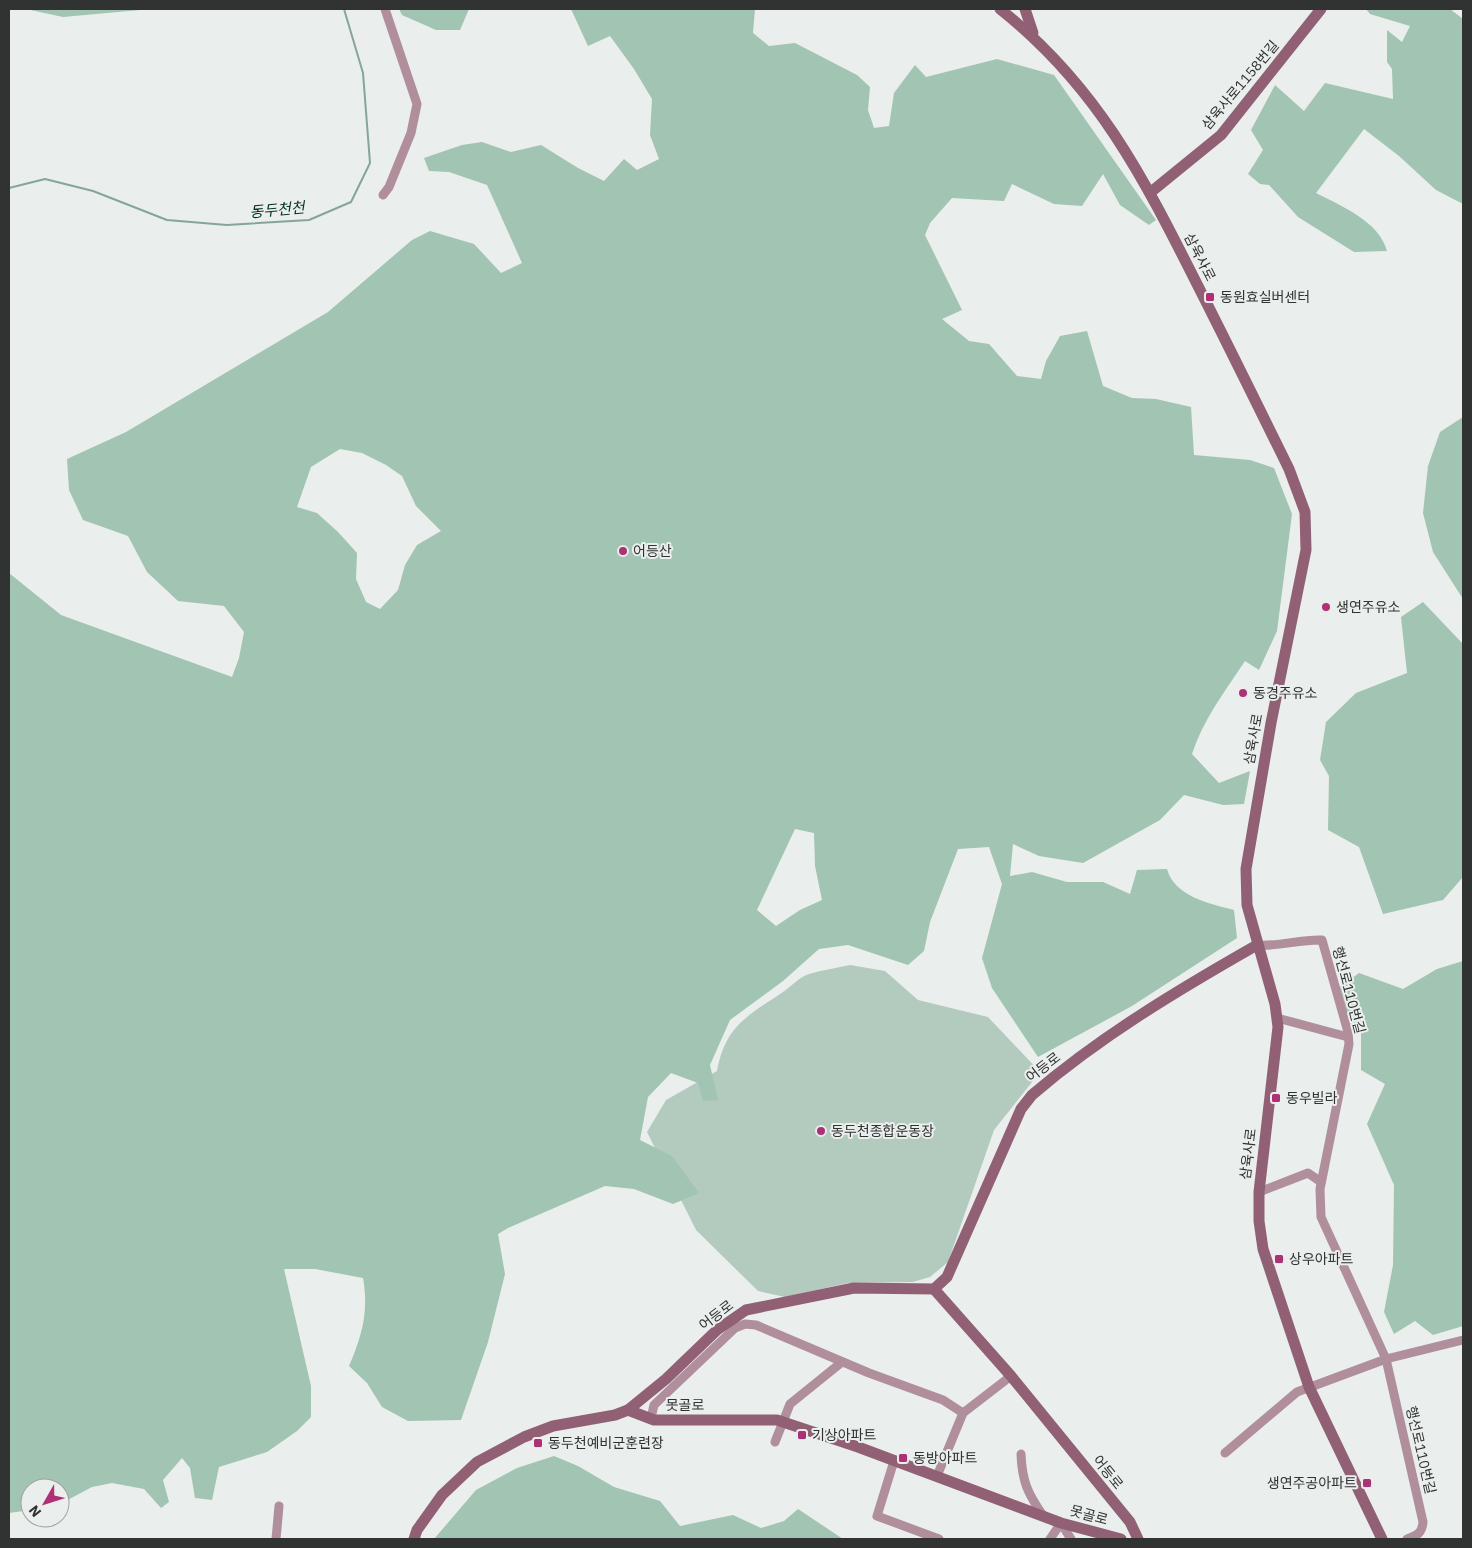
<svg xmlns="http://www.w3.org/2000/svg" width="1472" height="1548" viewBox="0 0 1472 1548" font-family="'IBM Plex Sans','Noto Sans KR',sans-serif">
	<style>
		.green { fill: #b3cbbf }
		.forest { fill: #a2c4b2; fill-rule: evenodd }
		.lines { fill: none; stroke-linecap: round; stroke-linejoin: round }
		.stream { stroke: #85a696; stroke-width: 2 }
		.street { stroke: #b18e9c; stroke-width: 9 }
		.secondary { stroke: #926075; stroke-width: 11 }
		.poi-dot { fill: #b32e75; stroke: #eaeeec; stroke-width: 2 }
		.labels { text-anchor: middle; stroke-width: 4; stroke-linejoin: round; paint-order: stroke }
		.street-label { font-size: 14px; fill: #313232; stroke: #eaeeec }
		.poi-label { font-size: 14px; fill: #313232; stroke: #eaeeec; text-anchor: start }
		.water-label { font-size: 15px; font-style: italic; fill: #013221; stroke: #eaeeec }
	</style>
	<rect width="100%" height="100%" fill="#eaeeec"/>
	<path class="green" d="M 850,965 L 885,971 L 918,1000 L 988,1017 L 1040,1072 L 994,1130 L 948,1262 L 930,1277 L 913,1282 L 848,1283 L 785,1297 L 758,1291 L 696,1230 L 647,1132 L 666,1100 L 717,1071 C 725,1027 747,1016 780,994 C 790,988 799,977 809,974 C 822,970 837,968 850,965 Z"/>
	<g class="forest">
		<path d="M 26,9 L 151,9 L 63,17 Z"/>
		<path d="M 399,9 L 469,9 L 460,30 L 436,30 L 402,15 Z"/>
		<path d="M 571,9 L 755,9 L 753,33 L 769,46 L 795,43 L 857,75 L 870,87 L 868,110 L 874,128 L 889,126 L 894,93 L 915,65 L 926,77 L 997,59 L 1054,75 L 1156,220 L 1149,225 L 1120,205 L 1103,174 L 1082,206 L 1054,204 L 1012,184 L 1004,201 L 952,198 L 930,223 L 925,235 L 962,310 L 942,319 L 969,341 L 989,344 L 1017,376 L 1041,379 L 1046,361 L 1060,336 L 1087,331 L 1103,386 L 1132,398 L 1156,399 L 1191,407 L 1194,455 L 1250,460 L 1274,468 L 1292,514 L 1277,631 L 1259,670 L 1245,661 C 1225,691 1203,720 1192,754 L 1219,783 L 1250,771 L 1244,804 L 1223,805 L 1184,795 L 1160,820 L 1083,863 L 1039,856 L 1013,844 L 1010,876 L 1032,872 L 1067,882 L 1103,882 L 1130,894 L 1137,870 L 1167,869 C 1174,896 1210,904 1234,910 L 1237,938 L 1132,1006 L 1038,1057 L 992,988 L 982,958 L 1002,884 L 989,847 L 958,849 L 930,922 L 924,951 L 908,965 L 848,945 L 819,949 L 783,981 L 730,1020 L 710,1065 L 718,1100 L 703,1101 L 698,1083 L 671,1073 L 648,1097 L 640,1140 L 672,1156 L 699,1193 L 673,1204 L 634,1189 L 605,1186 L 508,1228 L 498,1234 L 505,1274 L 488,1342 L 461,1420 L 408,1421 L 382,1407 L 367,1383 L 349,1366 C 362,1336 369,1311 363,1278 L 315,1269 L 284,1269 L 311,1386 L 311,1417 L 297,1431 L 267,1452 L 219,1467 L 212,1500 L 195,1498 L 190,1468 L 182,1458 L 163,1480 L 169,1502 L 161,1508 L 144,1489 L 112,1483 L 92,1487 L 60,1504 L 60,1488 L 30,1488 L 30,1510 L 9,1513 L 9,573 L 61,615 L 232,677 L 239,658 L 244,632 L 224,606 L 178,601 L 147,572 L 128,536 L 83,520 L 69,490 L 67,459 L 126,432 L 328,312 L 412,240 L 430,231 L 474,244 L 501,273 L 522,263 L 487,185 L 449,172 L 429,171 L 424,158 L 462,145 L 482,142 L 511,152 L 541,145 L 578,168 L 604,181 L 624,159 L 637,170 L 659,159 L 650,135 L 652,99 L 634,69 L 610,36 L 588,46 ZM 340,449 L 362,453 L 386,465 L 402,476 L 416,506 L 441,531 L 417,545 L 405,565 L 398,590 L 380,609 L 366,602 L 356,579 L 357,553 L 338,532 L 317,513 L 297,507 L 311,467 ZM 795,829 L 814,833 L 815,866 L 822,900 L 800,910 L 776,926 L 757,910 Z"/>
		<path d="M 1366,9 L 1450,9 L 1463,19 L 1463,204 L 1436,190 L 1399,156 L 1364,129 L 1316,193 C 1341,206 1379,221 1387,251 L 1354,252 L 1298,217 L 1269,185 L 1260,184 L 1248,174 L 1263,150 L 1251,130 L 1275,85 L 1304,111 L 1325,83 L 1393,99 L 1392,69 L 1387,62 L 1387,30 L 1402,42 L 1410,26 L 1370,14 Z"/>
		<path d="M 1463,417 L 1463,599 L 1433,552 L 1423,513 L 1428,466 L 1440,432 Z"/>
		<path d="M 1423,602 L 1463,644 L 1463,877 L 1443,900 L 1383,914 L 1359,847 L 1328,830 L 1329,776 L 1320,760 L 1326,722 L 1356,693 L 1407,673 L 1401,617 Z"/>
		<path d="M 1463,961 L 1463,1326 L 1433,1335 L 1415,1321 L 1394,1334 L 1384,1312 L 1393,1265 L 1394,1185 L 1367,1124 L 1385,1084 L 1361,1070 L 1361,1031 L 1347,1015 L 1340,987 L 1359,973 L 1403,989 L 1437,969 Z"/>
		<path d="M 554,1456 L 578,1466 L 614,1487 L 660,1501 L 680,1526 L 733,1515 L 761,1528 L 784,1521 L 798,1509 L 843,1539 L 434,1539 L 476,1490 L 517,1468 Z"/>
	</g>
	<g class="lines">
		<path class="stream" d="M 9,188 L 45,179 L 93,191 L 167,220 L 227,225 L 309,220 L 351,202 L 370,163 L 363,73 L 344,9"/>
		<g class="street">
			<path d="M 383,195 L 389,187 L 411,133 L 417,104 L 385,9"/>
			<path d="M 1257,945 C 1279,947 1300,939 1322,940 L 1348,1032 L 1349,1044 L 1320,1189 L 1321,1217 L 1386,1359 L 1423,1522 C 1422,1533 1418,1535 1407,1539"/>
			<path d="M 1277,1018 L 1348,1037"/>
			<path d="M 1259,1192 L 1308,1173 L 1321,1182"/>
			<path d="M 963,1413 L 1011,1376"/>
			<path d="M 651,1418 L 654,1405 L 735,1328 L 745,1324 L 756,1325 L 869,1373 L 943,1400 L 963,1413"/>
			<path d="M 775,1442 L 790,1404 L 842,1362"/>
			<path d="M 1225,1453 L 1297,1392 L 1386,1359 L 1463,1340"/>
			<path d="M 1021,1454 C 1022,1482 1028,1494 1044,1517"/>
			<path d="M 894,1461 L 877,1516 L 939,1539"/>
			<path d="M 937,1476 L 963,1413"/>
			<path d="M 276,1539 L 279,1506"/>
			<path d="M 1050,1539 L 1061,1523 L 1071,1539"/>
		</g>
		<g class="secondary">
			<path d="M 1000,9 C 1098,87 1143,177 1198,286 C 1229,347 1259,408 1289,469 L 1305,512 L 1306,550 L 1271,723 L 1246,869 L 1247,905 L 1275,1004 L 1278,1027 L 1259,1192 L 1259,1221 L 1263,1249 L 1309,1387 L 1382,1539"/>
			<path d="M 1025,9 L 1033,33"/>
			<path d="M 1151,192 L 1221,135 L 1321,9"/>
			<path d="M 934,1289 L 1011,1376 L 1130,1522 L 1138,1539"/>
			<path d="M 628,1410 L 654,1420 L 777,1420 L 858,1447 L 1061,1523 L 1121,1539"/>
			<path d="M 414,1539 L 417,1530 L 442,1495 L 477,1462 L 524,1437 L 553,1426 L 615,1415 L 628,1410 L 666,1379 L 717,1330 L 746,1310 L 854,1288 L 934,1289 L 947,1277 L 1021,1109 L 1032,1095 C 1101,1036 1178,990 1257,945"/>
		</g>
	</g>
	<g class="poi-dot">
		<rect x="1205" y="292" width="10" height="10" rx="2.5"/>
		<circle cx="623" cy="551" r="5"/>
		<circle cx="1326" cy="607" r="5"/>
		<circle cx="1243" cy="693" r="5"/>
		<rect x="1271" y="1093" width="10" height="10" rx="2.5"/>
		<circle cx="821" cy="1131" r="5"/>
		<rect x="1274" y="1254" width="10" height="10" rx="2.5"/>
		<rect x="797" y="1430" width="10" height="10" rx="2.5"/>
		<rect x="533" y="1438" width="10" height="10" rx="2.5"/>
		<rect x="898" y="1453" width="10" height="10" rx="2.5"/>
		<rect x="1362" y="1478" width="10" height="10" rx="2.5"/>
	</g>
	<g class="labels">
		<g class="street-label">
			<text transform="translate(1240 85) rotate(-50)" y="5">삼육사로1158번길</text>
			<text transform="translate(1200 257) rotate(63)" y="5">삼육사로</text>
			<text transform="translate(1253 739) rotate(-80)" y="5">삼육사로</text>
			<text transform="translate(1349 990) rotate(75)" y="5">행선로110번길</text>
			<text transform="translate(1043 1067) rotate(-38)" y="5">어등로</text>
			<text transform="translate(1248 1154) rotate(-83)" y="5">삼육사로</text>
			<text transform="translate(716 1315) rotate(-38)" y="5">어등로</text>
			<text x="685" y="1410">못골로</text>
			<text transform="translate(1421 1450) rotate(77)" y="5">행선로110번길</text>
			<text transform="translate(1108 1472) rotate(51)" y="5">어등로</text>
			<text transform="translate(1089 1515) rotate(15)" y="5">못골로</text>
		</g>
		<g class="poi-label">
			<text x="1220" y="302">동원효실버센터</text>
			<text x="633" y="556">어등산</text>
			<text x="1336" y="612">생연주유소</text>
			<text x="1253" y="698">동경주유소</text>
			<text x="1286" y="1103">동우빌라</text>
			<text x="831" y="1136">동두천종합운동장</text>
			<text x="1289" y="1264">상우아파트</text>
			<text x="812" y="1440">기상아파트</text>
			<text x="548" y="1448">동두천예비군훈련장</text>
			<text x="913" y="1463">동방아파트</text>
			<text x="1357" y="1488" text-anchor="end">생연주공아파트</text>
		</g>
		<g class="water-label">
			<text transform="translate(277 210) rotate(-5)" y="5">동두천천</text>
		</g>
	</g>
	<rect width="1472" height="1548" fill="none" stroke="#313232" stroke-width="20"/>
	<g transform="translate(45 1503) rotate(231)"><circle r="24" fill="#eaeeec" stroke="#a0a3a2"/>
	<path d="M0-4L9 19L0 12L-9 19Z" fill="#b32e75"/>
	<text y="-8" font-size="14" font-weight="bold" text-anchor="middle" fill="#313232">N</text>
	</g>
</svg>
